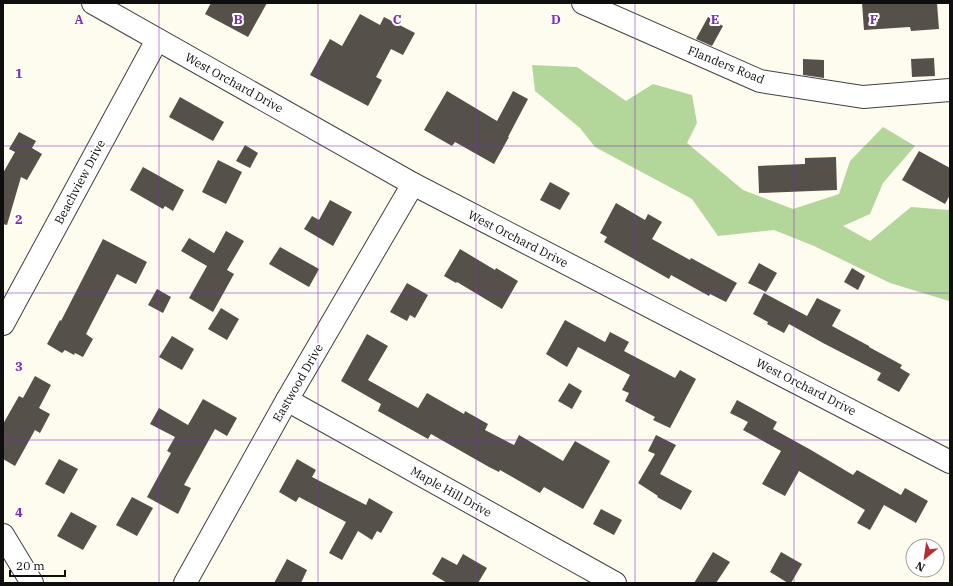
<svg xmlns="http://www.w3.org/2000/svg" width="953" height="586" viewBox="0 0 953 586" font-family="'IBM Plex Serif',serif">
	<style>
		.forest { fill: #b3d79a }
		.building { fill: #56504b }
		.lines { fill: none; stroke-linecap: round; stroke-linejoin: round }
		.minor-casing { stroke: #414141; stroke-width: 24 }
		.minor { stroke: #fff; stroke-width: 22 }
		.grid { fill: none; stroke: #7b2cbf; stroke-width: 1; stroke-opacity: 0.55 }
		.labels { text-anchor: middle; stroke-width: 4; stroke-linejoin: round; paint-order: stroke }
		.street-label { font-size: 12px; fill: #0e0e0e; stroke: #fff }
		.grid-label { font-size: 13px; text-anchor: middle; font-weight: bold; fill: #7b2cbf; stroke: #fff; stroke-width: 4; stroke-linejoin: round; paint-order: stroke }
	</style>
	<rect width="100%" height="100%" fill="#fefcef"/>
	<path class="forest" d="M 532,65 L 577,67 L 626,101 L 653,84 L 692,95 L 697,123 L 687,143 L 743,190 L 793,209 L 839,194 L 850,161 L 883,127 L 915,146 L 883,183 L 870,214 L 843,226 L 870,241 L 911,207 L 949,210 L 950,207 L 950,300 L 949,301 L 890,283 L 814,246 L 774,230 L 718,236 L 692,199 L 595,147 L 580,128 L 535,91 Z"/>
	<g class="building">
		<path d="M 211,3 L 267,3 L 248,37 L 205,14 Z"/>
		<path d="M 862,3 L 937,3 L 939,29 L 911,31 L 910,27 L 864,30 Z"/>
		<path d="M 360,14 L 380,25 L 384,17 L 415,33 L 403,55 L 391,49 L 376,77 L 382,80 L 368,106 L 310,75 L 330,39 L 342,46 Z"/>
		<path d="M 708,17 L 723,26 L 712,46 L 696,39 Z"/>
		<path d="M 934,58 L 935,76 L 912,77 L 911,59 Z"/>
		<path d="M 803,59 L 824,60 L 824,78 L 803,75 Z"/>
		<path d="M 447,91 L 497,121 L 513,91 L 528,99 L 508,137 L 509,137 L 494,164 L 455,142 L 452,146 L 424,130 Z"/>
		<path d="M 180,97 L 224,122 L 213,141 L 169,117 Z"/>
		<path d="M 19,132 L 36,141 L 32,148 L 42,154 L 27,180 L 21,177 L 7,225 L 3,224 L 3,173 L 15,152 L 9,149 Z"/>
		<path d="M 245,145 L 258,153 L 250,168 L 236,161 Z"/>
		<path d="M 919,151 L 950,168 L 950,195 L 945,204 L 902,180 Z"/>
		<path d="M 836,157 L 837,190 L 759,193 L 758,166 L 805,164 L 805,158 Z"/>
		<path d="M 218,160 L 242,172 L 226,204 L 202,192 Z"/>
		<path d="M 143,167 L 184,190 L 173,211 L 165,206 L 163,209 L 130,190 Z"/>
		<path d="M 550,182 L 570,193 L 560,210 L 540,200 Z"/>
		<path d="M 330,200 L 352,212 L 333,246 L 304,229 L 312,216 L 319,220 Z"/>
		<path d="M 616,203 L 645,220 L 648,214 L 662,222 L 652,239 L 690,260 L 691,258 L 737,283 L 726,302 L 710,294 L 709,296 L 671,275 L 669,279 L 604,242 L 607,237 L 600,233 Z"/>
		<path d="M 226,231 L 244,241 L 227,270 L 234,274 L 213,312 L 189,298 L 207,266 L 181,251 L 189,238 L 214,253 Z"/>
		<path d="M 103,239 L 147,262 L 136,284 L 117,274 L 86,334 L 93,339 L 83,357 L 75,353 L 74,355 L 65,350 L 62,353 L 47,344 L 60,320 L 61,321 Z"/>
		<path d="M 280,247 L 319,269 L 309,287 L 269,264 Z"/>
		<path d="M 460,249 L 495,270 L 496,268 L 518,281 L 502,309 L 457,282 L 456,283 L 444,276 Z"/>
		<path d="M 759,263 L 777,273 L 766,292 L 748,283 Z"/>
		<path d="M 852,268 L 865,276 L 858,290 L 844,282 Z"/>
		<path d="M 407,283 L 428,295 L 415,318 L 410,315 L 407,321 L 390,312 Z"/>
		<path d="M 157,289 L 171,297 L 163,313 L 148,305 Z"/>
		<path d="M 764,293 L 807,316 L 817,298 L 841,310 L 832,326 L 869,346 L 869,347 L 902,365 L 900,368 L 910,374 L 899,392 L 877,380 L 881,373 L 823,343 L 789,324 L 784,333 L 767,324 L 768,322 L 753,314 Z"/>
		<path d="M 221,308 L 239,319 L 227,340 L 208,329 Z"/>
		<path d="M 565,320 L 605,342 L 610,332 L 629,342 L 624,351 L 675,378 L 680,370 L 696,379 L 670,428 L 653,420 L 655,417 L 625,401 L 629,393 L 622,390 L 630,375 L 578,347 L 567,367 L 546,354 Z"/>
		<path d="M 367,334 L 388,346 L 368,380 L 418,408 L 427,393 L 464,414 L 465,411 L 488,424 L 485,430 L 514,445 L 519,435 L 563,461 L 575,441 L 610,461 L 583,509 L 544,487 L 540,493 L 500,470 L 499,472 L 489,467 L 431,434 L 428,439 L 378,411 L 381,404 L 341,381 Z"/>
		<path d="M 172,336 L 194,349 L 182,370 L 159,357 Z"/>
		<path d="M 35,376 L 51,385 L 39,408 L 50,414 L 40,433 L 35,430 L 15,466 L 3,459 L 3,424 L 19,396 L 23,398 Z"/>
		<path d="M 569,383 L 582,391 L 572,409 L 558,401 Z"/>
		<path d="M 203,399 L 237,418 L 227,436 L 215,429 L 184,485 L 191,488 L 178,514 L 147,497 L 171,453 L 167,451 L 175,437 L 150,424 L 159,408 L 188,425 Z"/>
		<path d="M 737,400 L 777,422 L 773,429 L 811,450 L 853,475 L 857,470 L 901,495 L 905,488 L 928,501 L 916,523 L 884,505 L 870,530 L 857,523 L 865,510 L 799,471 L 785,496 L 762,484 L 781,451 L 743,430 L 748,422 L 730,413 Z"/>
		<path d="M 656,435 L 676,445 L 660,474 L 692,491 L 681,510 L 657,497 L 658,496 L 638,483 L 655,454 L 648,451 Z"/>
		<path d="M 59,459 L 78,469 L 64,494 L 45,484 Z"/>
		<path d="M 297,459 L 316,470 L 312,477 L 366,505 L 369,498 L 393,512 L 381,533 L 377,531 L 372,540 L 358,531 L 342,560 L 329,553 L 346,522 L 299,497 L 296,502 L 279,492 Z"/>
		<path d="M 132,497 L 153,508 L 137,536 L 116,525 Z"/>
		<path d="M 601,509 L 622,520 L 614,535 L 593,524 Z"/>
		<path d="M 71,512 L 97,526 L 83,550 L 57,536 Z"/>
		<path d="M 713,552 L 730,562 L 716,583 L 694,583 Z"/>
		<path d="M 781,552 L 802,564 L 791,583 L 788,583 L 770,572 Z"/>
		<path d="M 463,554 L 487,568 L 478,583 L 447,583 L 432,574 L 442,557 L 457,565 Z"/>
		<path d="M 287,559 L 307,570 L 301,583 L 274,583 Z"/>
	</g>
	<g class="lines">
		<defs>
			<g id="minor">
				<path d="M 93,3 L 413,184 L 950,462"/>
				<path d="M 583,3 L 760,81 L 863,97 L 950,90"/>
				<path d="M 3,324 L 157,40"/>
				<path d="M 287,400 L 615,583"/>
				<path d="M 3,535 L 32,583"/>
				<path d="M 185,583 L 287,400 L 413,184"/>
			</g>
		</defs>
		<use href="#minor" class="minor-casing"/>
		<use href="#minor" class="minor"/>
	</g>
	<path class="grid" d="M 159,3 L 159,583M 318,3 L 318,583M 476,3 L 476,583M 635,3 L 635,583M 794,3 L 794,583M 3,146 L 950,146M 3,293 L 950,293M 3,440 L 950,440"/>
	<g class="labels">
		<g class="street-label">
			<text transform="translate(726 65) rotate(22)" y="4">Flanders Road</text>
			<text transform="translate(234 83) rotate(29)" y="4">West Orchard Drive</text>
			<text transform="translate(80 182) rotate(-62)" y="4">Beachview Drive</text>
			<text transform="translate(518 239) rotate(27)" y="4">West Orchard Drive</text>
			<text transform="translate(298 383) rotate(-60)" y="4">Eastwood Drive</text>
			<text transform="translate(806 387) rotate(27)" y="4">West Orchard Drive</text>
			<text transform="translate(451 492) rotate(29)" y="4">Maple Hill Drive</text>
		</g>
	</g>
	<g class="grid-label">
		<text x="79" y="24">A</text>
		<text x="238" y="24">B</text>
		<text x="397" y="24">C</text>
		<text x="556" y="24">D</text>
		<text x="715" y="24">E</text>
		<text x="874" y="24">F</text>
		<text x="19" y="78">1</text>
		<text x="19" y="224">2</text>
		<text x="19" y="371">3</text>
		<text x="19" y="517">4</text>
	</g>
	<rect width="953" height="586" fill="none" stroke="#0e0e0e" stroke-width="8"/>
	<g transform="translate(925 558) rotate(209)"><circle r="19" fill="#ffffff" stroke="#9f9f9f"/>
	<path d="M0-3L7 15L0 10L-7 15Z" fill="#b72d2c"/>
	<text y="-6" font-size="11" font-weight="bold" text-anchor="middle" fill="#0e0e0e">N</text>
	</g>
	<path d="M10 570v6h55v-6" fill="none" stroke="#0e0e0e" stroke-width="2"/>
	<text x="16" y="570" font-size="12" fill="#0e0e0e" stroke="#ffffff" stroke-width="3" paint-order="stroke">20 m</text>
</svg>
